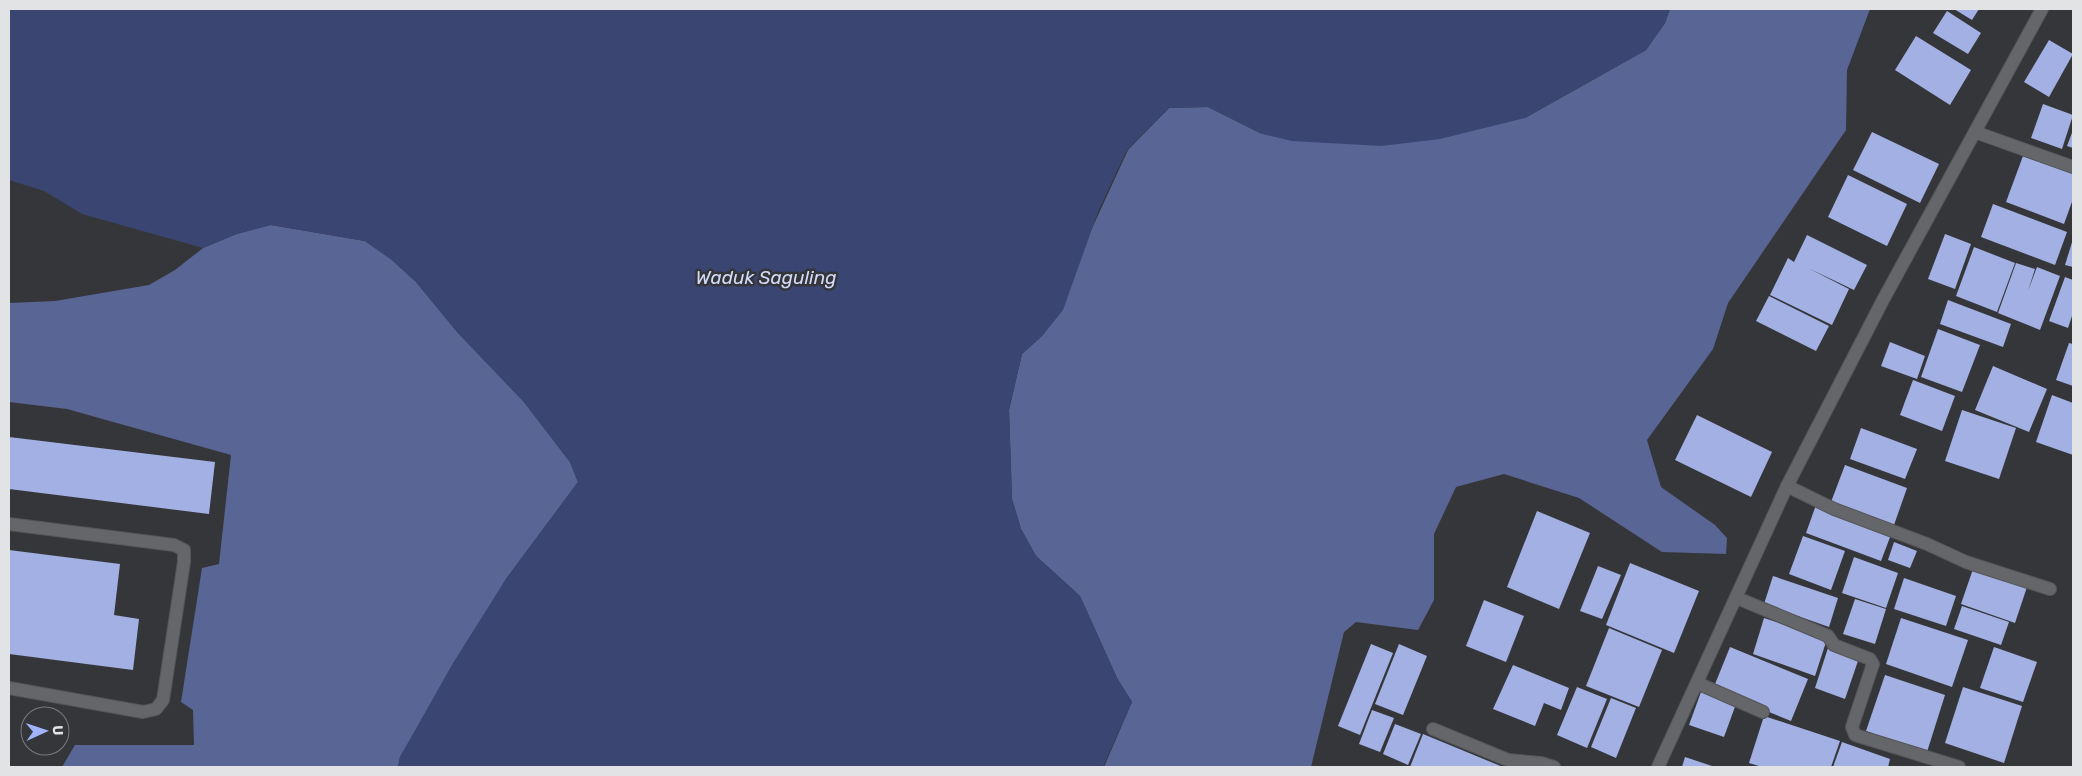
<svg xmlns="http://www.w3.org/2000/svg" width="2082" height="776" viewBox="0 0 2082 776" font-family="Rubik,sans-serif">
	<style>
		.forest { fill: #596594 }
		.water { fill: #3b4572 }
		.building { fill: #a2b0e4 }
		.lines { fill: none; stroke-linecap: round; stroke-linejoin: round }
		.service-casing { stroke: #545557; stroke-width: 14 }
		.minor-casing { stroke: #545557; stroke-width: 14 }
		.tertiary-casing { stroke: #545557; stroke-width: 14 }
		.service { stroke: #656669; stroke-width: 12 }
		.minor { stroke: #656669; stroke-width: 12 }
		.tertiary { stroke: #656669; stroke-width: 12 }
		.labels { text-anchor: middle; stroke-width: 5; stroke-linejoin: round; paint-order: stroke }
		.water-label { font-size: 19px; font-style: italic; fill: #d2daf9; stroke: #353639 }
	</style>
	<rect width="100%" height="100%" fill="#353639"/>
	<g class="forest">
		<path d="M 1670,9 L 1870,9 L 1847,70 L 1846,130 L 1728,303 L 1713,349 L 1647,440 L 1661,487 L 1715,525 L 1727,538 L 1726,554 L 1662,552 L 1579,498 L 1504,474 L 1456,487 L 1434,534 L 1434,600 L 1418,630 L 1356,622 L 1344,632 L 1311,767 L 1104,767 L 1132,702 L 1117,678 L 1080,596 L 1036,556 L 1021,529 L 1012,499 L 1009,410 L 1022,354 L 1043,335 L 1128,150 L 1169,108 L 1208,107 L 1262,134 L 1525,118 L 1646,50 L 1665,23 Z"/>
		<path d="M 271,225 L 365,241 L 392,260 L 416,282 L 458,333 L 524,402 L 570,462 L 578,482 L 506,579 L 400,757 L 398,767 L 62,767 L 75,745 L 194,745 L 193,710 L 181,702 L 202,568 L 219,564 L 231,455 L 67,409 L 9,402 L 9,303 L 55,301 L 149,285 L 175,270 L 203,248 L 236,234 Z"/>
	</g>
	<path class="water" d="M 9,9 L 1670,9 L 1665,23 L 1646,50 L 1525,118 L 1440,139 L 1381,146 L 1292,141 L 1262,134 L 1208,107 L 1169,108 L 1127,150 L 1098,212 L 1063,310 L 1043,335 L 1022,354 L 1009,410 L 1012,499 L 1021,529 L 1036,556 L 1080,596 L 1117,678 L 1132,702 L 1103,767 L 398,767 L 400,757 L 453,663 L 506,579 L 578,482 L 570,462 L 524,402 L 458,333 L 416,282 L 392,260 L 365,241 L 271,225 L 237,234 L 203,248 L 82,214 L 44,191 L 9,180 Z"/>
	<g class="building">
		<path d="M 1954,9 L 1979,9 L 1972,20 Z"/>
		<path d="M 1947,11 L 1981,33 L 1968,54 L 1933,33 Z"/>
		<path d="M 1916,36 L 1971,70 L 1950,105 L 1895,70 Z"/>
		<path d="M 2049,40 L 2073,54 L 2049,97 L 2024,82 Z"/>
		<path d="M 2043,104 L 2073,115 L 2062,149 L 2031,138 Z"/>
		<path d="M 2073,130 L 2073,148 L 2067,146 Z"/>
		<path d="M 1872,132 L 1939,164 L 1920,203 L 1853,170 Z"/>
		<path d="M 2023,156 L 2073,174 L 2073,199 L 2064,224 L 2006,202 Z"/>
		<path d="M 1848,175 L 1907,204 L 1887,246 L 1828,217 Z"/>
		<path d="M 1993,204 L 2067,232 L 2055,265 L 1981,237 Z"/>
		<path d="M 1945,234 L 1971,244 L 1955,289 L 1928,279 Z"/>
		<path d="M 1807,235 L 1867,265 L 1854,290 L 1808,268 L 1849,289 L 1832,325 L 1770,295 L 1788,258 L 1794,262 Z"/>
		<path d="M 2073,239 L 2073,267 L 2065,265 Z"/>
		<path d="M 1974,247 L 2015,263 L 1997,312 L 1956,296 Z"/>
		<path d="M 2016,263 L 2035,269 L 2028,291 L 2037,267 L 2060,276 L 2040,330 L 1998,313 Z"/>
		<path d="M 2065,277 L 2073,280 L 2073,313 L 2068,328 L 2049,321 Z"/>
		<path d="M 1769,296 L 1829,326 L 1816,351 L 1756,321 Z"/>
		<path d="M 1948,300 L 2011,324 L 2003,347 L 1940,324 Z"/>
		<path d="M 1938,329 L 1980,345 L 1962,392 L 1921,377 Z"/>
		<path d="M 1890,342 L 1925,356 L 1917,379 L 1881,366 Z"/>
		<path d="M 2069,343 L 2073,344 L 2073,386 L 2056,380 Z"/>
		<path d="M 1993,366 L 2047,389 L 2029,432 L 1975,410 Z"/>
		<path d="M 1913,380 L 1955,396 L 1942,431 L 1900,415 Z"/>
		<path d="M 2052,395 L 2073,403 L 2073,455 L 2036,442 Z"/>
		<path d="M 1962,410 L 2016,428 L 1999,479 L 1945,461 Z"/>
		<path d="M 1697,415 L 1772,452 L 1751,497 L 1675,460 Z"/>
		<path d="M 1861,428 L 1917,449 L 1905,479 L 1850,459 Z"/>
		<path d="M 9,437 L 215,462 L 209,514 L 9,489 Z"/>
		<path d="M 1845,465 L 1907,488 L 1894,525 L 1831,502 Z"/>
		<path d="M 1816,505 L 1892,532 L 1881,561 L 1806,533 Z"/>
		<path d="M 1537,511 L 1590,533 L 1559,609 L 1507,587 Z"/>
		<path d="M 1803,536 L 1845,551 L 1831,590 L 1789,574 Z"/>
		<path d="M 1894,542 L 1917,551 L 1910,568 L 1888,560 Z"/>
		<path d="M 9,550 L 120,564 L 114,615 L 139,619 L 133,670 L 9,654 Z"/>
		<path d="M 1854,557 L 1898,573 L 1886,608 L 1842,593 Z"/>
		<path d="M 1630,563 L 1699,591 L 1674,653 L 1606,625 Z"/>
		<path d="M 1598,566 L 1621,575 L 1602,619 L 1580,611 Z"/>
		<path d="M 1973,569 L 2027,587 L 2015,623 L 1961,604 Z"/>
		<path d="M 1773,576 L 1838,598 L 1829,627 L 1764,604 Z"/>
		<path d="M 1904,578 L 1956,596 L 1946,626 L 1894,609 Z"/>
		<path d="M 1855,599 L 1886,609 L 1875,644 L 1843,634 Z"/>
		<path d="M 1484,600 L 1524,616 L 1506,662 L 1466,646 Z"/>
		<path d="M 1962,606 L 2009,622 L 2001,645 L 1954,629 Z"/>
		<path d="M 1764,618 L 1827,639 L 1815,676 L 1753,654 Z"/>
		<path d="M 1901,618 L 1968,640 L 1952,687 L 1886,664 Z"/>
		<path d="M 1609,628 L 1662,650 L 1639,707 L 1586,686 Z"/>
		<path d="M 1371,644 L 1393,653 L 1360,735 L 1338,726 Z"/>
		<path d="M 1399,644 L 1427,656 L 1403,715 L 1375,704 Z"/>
		<path d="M 1730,647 L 1808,679 L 1791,721 L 1713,689 Z"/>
		<path d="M 1994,647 L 2037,662 L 2023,702 L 1980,688 Z"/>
		<path d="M 1828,648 L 1859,658 L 1845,699 L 1815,688 Z"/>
		<path d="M 1513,665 L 1569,688 L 1561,710 L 1544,703 L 1535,726 L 1493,709 Z"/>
		<path d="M 1885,675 L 1945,695 L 1927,752 L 1866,731 Z"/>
		<path d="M 1577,687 L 1607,699 L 1587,748 L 1557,735 Z"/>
		<path d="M 1963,687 L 2022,706 L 2004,763 L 1945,743 Z"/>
		<path d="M 1701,692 L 1736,704 L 1724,737 L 1689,725 Z"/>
		<path d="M 1611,698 L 1636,708 L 1616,758 L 1591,747 Z"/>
		<path d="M 1372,710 L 1394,718 L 1380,752 L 1359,744 Z"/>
		<path d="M 1764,716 L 1840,741 L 1831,767 L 1762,767 L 1749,763 Z"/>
		<path d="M 1395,724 L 1421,734 L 1408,765 L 1383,754 Z"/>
		<path d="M 1423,734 L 1503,767 L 1410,767 Z"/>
		<path d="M 1842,742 L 1890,759 L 1888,767 L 1833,767 Z"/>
		<path d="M 1685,757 L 1715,767 L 1682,767 Z"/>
	</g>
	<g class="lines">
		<defs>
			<path id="service" d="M 1697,683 L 1763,712"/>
			<g id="minor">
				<path d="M 1975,132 L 2073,167"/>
				<path d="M 1787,486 L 1834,509 L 1927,544 L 1966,562 L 2050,589"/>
				<path d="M 9,524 L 174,545 L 184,550 L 184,562 L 163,700 L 156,709 L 143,712 L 9,688"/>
				<path d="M 1737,598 L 1828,636 L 1834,645 L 1870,659 L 1873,664 L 1852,727 L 1855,735 L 1959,767"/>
				<path d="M 1433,729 L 1508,760 L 1541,763 L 1554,767"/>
			</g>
			<path id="tertiary" d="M 1658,767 L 1787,486 L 1883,300 L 2042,9"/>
		</defs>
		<use href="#service" class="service-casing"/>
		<use href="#minor" class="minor-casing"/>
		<use href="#tertiary" class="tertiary-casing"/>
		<use href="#service" class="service"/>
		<use href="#minor" class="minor"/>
		<use href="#tertiary" class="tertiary"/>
	</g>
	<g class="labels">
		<g class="water-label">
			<text x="766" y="284">Waduk Saguling</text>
		</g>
	</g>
	<rect width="2082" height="776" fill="none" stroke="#e2e3e5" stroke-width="20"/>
	<g transform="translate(45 731) rotate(87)"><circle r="24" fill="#353639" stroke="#7a7b7e"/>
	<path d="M0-4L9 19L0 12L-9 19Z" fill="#a1b3fd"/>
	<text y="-8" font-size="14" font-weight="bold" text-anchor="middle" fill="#e2e3e5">U</text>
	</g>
</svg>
